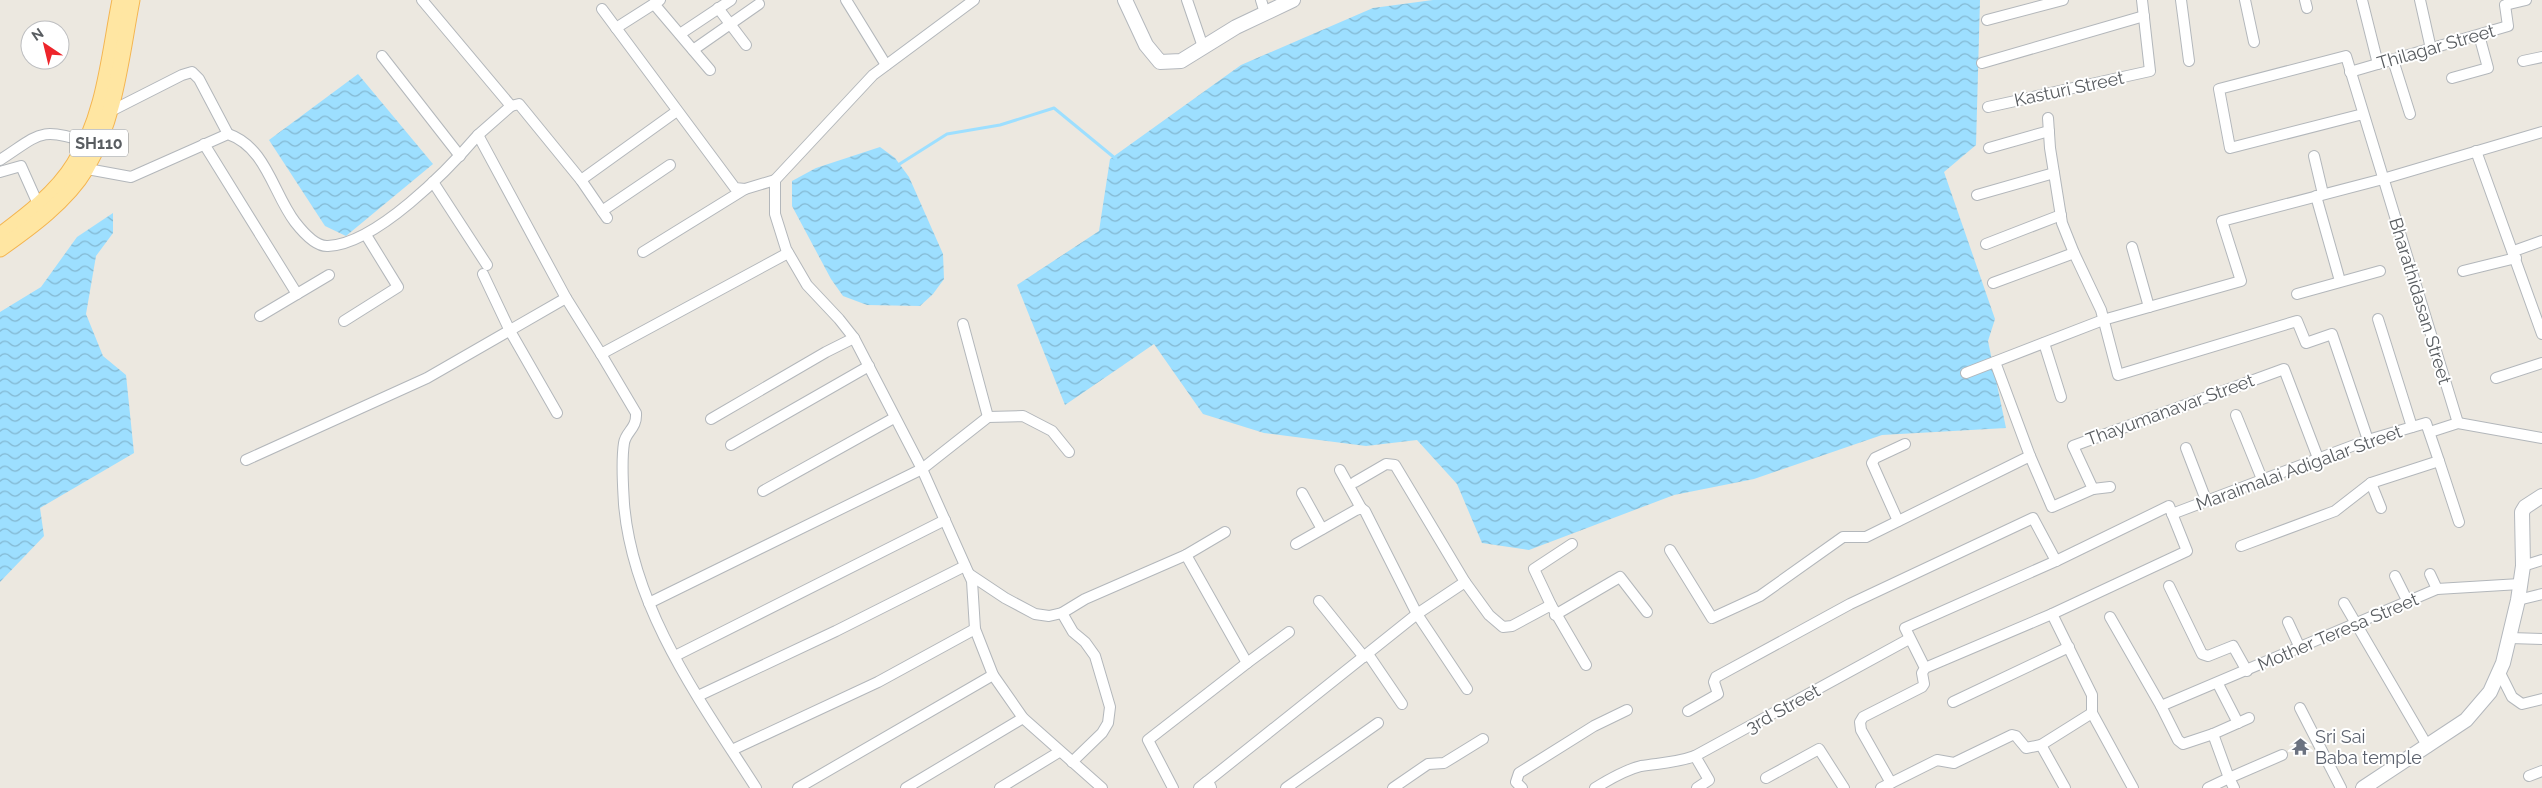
<svg xmlns="http://www.w3.org/2000/svg" width="2542" height="788" viewBox="0 0 2542 788" font-family="Raleway,sans-serif">
	<style>
		.water { fill: url(#water-waves) }
		.lines { fill: none; stroke-linecap: round; stroke-linejoin: round }
		.stream { stroke: #9ddfff; stroke-width: 3 }
		.street-casing { stroke: #b3b7bb; stroke-width: 12 }
		.secondary-casing { stroke: #b4b8bd; stroke-width: 16 }
		.primary-casing { stroke: #f4b550; stroke-width: 17 }
		.street { stroke: #fff; stroke-width: 10 }
		.secondary { stroke: #fff; stroke-width: 14 }
		.primary { stroke: #ffe6a2; stroke-width: 15 }
		.labels { text-anchor: middle; stroke-width: 4; stroke-linejoin: round; paint-order: stroke }
		.shield { fill: #fff; stroke: #8b8e90; stroke-width: 1 }
		.shield-label { font-size: 16px; font-weight: bold; fill: #595d61 }
		.street-label { font-size: 18px; fill: #595d61; stroke: #fff }
		.worship-label { font-size: 18px; fill: #5b616d; stroke: #fff; text-anchor: start }
	</style>
	<defs>
		<pattern id="water-waves" width="16" height="10" patternUnits="userSpaceOnUse" patternTransform="scale(1.25)"><rect width="16" height="10" fill="#9ddfff"/><path d="M0 5q4-4 8 0t8 0" fill="none" stroke="#83b8d2"/></pattern>
	</defs>
	<rect width="100%" height="100%" fill="#ece8e0"/>
	<g class="water">
		<path d="M 1433,0 L 1980,0 L 1976,145 L 1944,172 L 1995,319 L 1988,341 L 2006,428 L 1882,435 L 1754,479 L 1674,495 L 1529,550 L 1482,543 L 1457,484 L 1417,440 L 1366,446 L 1264,433 L 1203,414 L 1154,344 L 1065,405 L 1017,285 L 1099,231 L 1110,159 L 1241,65 L 1373,8 Z"/>
		<path d="M 358,74 L 433,164 L 346,236 L 325,226 L 269,140 Z"/>
		<path d="M 880,147 L 895,158 L 909,177 L 943,254 L 944,279 L 933,294 L 920,306 L 867,305 L 843,296 L 831,279 L 792,206 L 792,181 L 816,168 Z"/>
		<path d="M 113,213 L 113,233 L 96,256 L 86,314 L 103,356 L 126,375 L 134,453 L 40,508 L 44,536 L 0,582 L 0,312 L 41,287 L 77,237 Z"/>
	</g>
	<g class="lines">
		<path class="stream" d="M 898,165 L 947,134 L 1000,125 L 1054,108 L 1116,159"/>
		<defs>
			<g id="street">
				<path d="M 422,0 L 511,106 L 478,135"/>
				<path d="M 846,0 L 886,65"/>
				<path d="M 974,0 L 873,75 L 775,180 L 775,214 L 786,249 L 807,285 L 839,319 L 854,338 L 922,469 L 972,581 L 975,629 L 993,675 L 1023,718 L 1102,788"/>
				<path d="M 1187,0 L 1203,47"/>
				<path d="M 1261,0 L 1265,13"/>
				<path d="M 2181,0 L 2189,61"/>
				<path d="M 2245,0 L 2254,42"/>
				<path d="M 2305,0 L 2307,8"/>
				<path d="M 2362,0 L 2378,64"/>
				<path d="M 2420,0 L 2431,49"/>
				<path d="M 654,4 L 710,70"/>
				<path d="M 718,8 L 746,45"/>
				<path d="M 602,9 L 735,188 L 745,189 L 775,180"/>
				<path d="M 1987,20 L 2063,0"/>
				<path d="M 616,28 L 660,0"/>
				<path d="M 680,34 L 731,0"/>
				<path d="M 693,50 L 759,4"/>
				<path d="M 382,56 L 460,156"/>
				<path d="M 2393,60 L 2410,114"/>
				<path d="M 2523,61 L 2542,57"/>
				<path d="M 1982,63 L 2144,16"/>
				<path d="M 2350,72 L 2508,26 L 2505,5 L 2526,0"/>
				<path d="M 2452,78 L 2488,68 L 2479,35"/>
				<path d="M 511,106 L 519,104 L 581,180 L 607,218"/>
				<path d="M 1988,107 L 2150,71 L 2142,0"/>
				<path d="M 111,111 L 182,75 L 192,72 L 199,79 L 228,134"/>
				<path d="M 2363,114 L 2230,148 L 2219,89 L 2346,56 L 2458,423"/>
				<path d="M 2048,118 L 2050,148 L 2062,223 L 2074,253 L 2101,310 L 2118,375 L 2297,321 L 2306,343 L 2332,334 L 2368,440"/>
				<path d="M 204,144 L 297,294"/>
				<path d="M 1989,148 L 2049,131"/>
				<path d="M 2476,151 L 2542,334"/>
				<path d="M 2314,156 L 2323,194"/>
				<path d="M 0,160 C 39,135 39,126 86,142"/>
				<path d="M 82,168 L 131,177 L 228,134 C 266,147 273,193 295,222 C 302,231 316,247 328,246 C 376,244 448,170 478,135 L 566,298 L 601,354 L 788,253"/>
				<path d="M 0,172 L 21,166 L 38,204"/>
				<path d="M 581,180 L 677,111"/>
				<path d="M 433,182 L 487,265"/>
				<path d="M 1977,195 L 2054,173"/>
				<path d="M 2316,196 L 2340,281"/>
				<path d="M 602,211 L 670,165"/>
				<path d="M 1986,244 L 2061,215"/>
				<path d="M 2132,247 L 2149,307"/>
				<path d="M 2514,251 L 2542,241"/>
				<path d="M 643,252 L 745,189"/>
				<path d="M 2463,271 L 2516,258"/>
				<path d="M 483,274 L 510,331 L 557,413"/>
				<path d="M 1993,283 L 2074,253"/>
				<path d="M 2297,294 L 2380,271"/>
				<path d="M 260,316 L 329,275"/>
				<path d="M 2378,319 L 2412,427"/>
				<path d="M 344,321 L 398,287 L 366,235"/>
				<path d="M 963,324 L 988,417"/>
				<path d="M 2044,343 L 2061,397"/>
				<path d="M 601,354 L 636,413 C 637,429 626,431 624,443 C 621,462 623,485 624,504 C 633,610 701,702 756,788"/>
				<path d="M 1995,362 L 2030,456"/>
				<path d="M 1966,373 L 2103,320 L 2241,281 L 2222,221 L 2383,179 L 2542,132"/>
				<path d="M 2496,378 L 2542,363"/>
				<path d="M 2236,415 L 2262,479"/>
				<path d="M 711,419 L 826,352 L 854,338"/>
				<path d="M 2430,432 L 2458,423 L 2542,438"/>
				<path d="M 731,445 L 869,366"/>
				<path d="M 2186,448 L 2206,500"/>
				<path d="M 246,460 L 427,378 L 566,298"/>
				<path d="M 2439,461 L 2459,522"/>
				<path d="M 1340,470 L 1361,508"/>
				<path d="M 2371,483 L 2381,508"/>
				<path d="M 2093,489 L 2073,446 L 2284,369 L 2318,458"/>
				<path d="M 763,491 L 894,418"/>
				<path d="M 1302,493 L 1322,529"/>
				<path d="M 2172,514 L 2368,440 L 2426,423 L 2439,461 L 2371,483 L 2335,511 L 2241,546"/>
				<path d="M 1898,521 L 1872,463 L 1875,458 L 1905,444"/>
				<path d="M 1296,544 L 1356,510 L 1361,508 L 1365,511 L 1417,614 L 1467,689"/>
				<path d="M 1670,550 L 1712,618 L 1760,596 L 1843,537 L 1866,537 L 2030,456 L 2052,507 L 2093,489 L 2110,487"/>
				<path d="M 2523,566 L 2542,560"/>
				<path d="M 969,574 L 1005,598 L 1035,614 L 1049,616 L 1062,613 L 1085,599 L 1186,555 L 1225,532"/>
				<path d="M 2430,574 L 2437,589"/>
				<path d="M 2395,576 L 2408,602"/>
				<path d="M 1465,582 L 1489,615 L 1503,627 L 1512,626 L 1551,605 L 1586,665"/>
				<path d="M 2169,586 L 2202,654 L 2208,656 L 2233,646 L 2247,671"/>
				<path d="M 2518,600 L 2542,594"/>
				<path d="M 1319,601 L 1364,657"/>
				<path d="M 649,603 L 922,469 L 988,417 L 1023,416 L 1052,431 L 1069,452"/>
				<path d="M 2344,603 L 2428,747"/>
				<path d="M 1551,605 L 1534,569 L 1572,544"/>
				<path d="M 1062,613 L 1073,632 L 1085,642 L 1095,656 L 1110,707 L 1108,723 L 1102,733 L 1072,762"/>
				<path d="M 2052,614 L 2092,695 L 2092,713 L 2133,788"/>
				<path d="M 1555,615 L 1620,577 L 1647,612"/>
				<path d="M 2110,617 L 2161,706 L 2178,740 L 2183,744 L 2213,734 L 2249,718"/>
				<path d="M 2288,622 L 2300,648"/>
				<path d="M 2510,638 L 2542,639"/>
				<path d="M 1368,654 L 1402,704"/>
				<path d="M 675,656 L 945,520"/>
				<path d="M 1247,663 L 1289,632"/>
				<path d="M 2499,671 L 2512,697 L 2522,704 L 2542,699"/>
				<path d="M 2218,684 L 2238,723"/>
				<path d="M 698,696 L 836,631 L 965,566"/>
				<path d="M 1953,702 L 2069,647"/>
				<path d="M 2161,706 L 2437,589 L 2520,584"/>
				<path d="M 2300,708 L 2341,788"/>
				<path d="M 1688,711 L 1718,694 L 1714,682 L 1716,677 L 1850,604 L 2033,518 L 2056,561"/>
				<path d="M 2213,734 L 2229,778 L 2282,755"/>
				<path d="M 2041,745 L 2065,788"/>
				<path d="M 732,750 L 878,682 L 975,629"/>
				<path d="M 2529,776 L 2542,771"/>
				<path d="M 1766,778 L 1819,749 L 1844,788"/>
				<path d="M 1891,783 L 1861,730 L 1860,722 L 1863,717 L 1922,687 L 1924,684 L 1922,673 L 1925,668 L 2052,614 L 2187,551 L 2169,506 L 2056,561 L 1905,628 L 1925,668"/>
				<path d="M 798,788 L 993,675"/>
				<path d="M 906,788 L 1023,718"/>
				<path d="M 1000,788 L 1059,752"/>
				<path d="M 1173,788 L 1148,740 L 1247,663 L 1186,555"/>
				<path d="M 1199,788 L 1417,614 L 1465,582 L 1395,465 L 1386,464 L 1355,482"/>
				<path d="M 1286,788 L 1378,723"/>
				<path d="M 1393,788 L 1428,764 L 1444,763 L 1483,739"/>
				<path d="M 1522,788 L 1516,782 L 1519,773 L 1594,726 L 1627,710"/>
				<path d="M 1595,788 C 1608,780 1625,770 1641,766 C 1660,763 1676,763 1695,756"/>
				<path d="M 1697,788 L 1709,780 L 1695,756 L 1909,639"/>
				<path d="M 1881,788 L 1937,760 L 1954,763 L 2012,735 L 2016,736 L 2026,748 L 2041,745 L 2092,713"/>
				<path d="M 2208,788 L 2229,778 L 2234,788"/>
			</g>
			<g id="secondary">
				<path d="M 1125,0 L 1146,45 L 1160,62 L 1181,61 L 1236,27 L 1293,0"/>
				<path d="M 1207,784 L 1209,788"/>
				<path d="M 2363,788 L 2466,720 L 2490,692 L 2503,663 L 2518,600 L 2523,566 L 2522,512 L 2525,507 L 2542,496"/>
			</g>
			<g id="primary">
				<path d="M 0,235 C 26,216 57,192 74,164 C 105,115 109,55 120,0"/>
				<path d="M 0,249 C 30,228 67,201 86,169 C 116,117 121,57 132,0"/>
			</g>
		</defs>
		<use href="#street" class="street-casing"/>
		<use href="#secondary" class="secondary-casing"/>
		<use href="#primary" class="primary-casing"/>
		<use href="#street" class="street"/>
		<use href="#secondary" class="secondary"/>
		<use href="#primary" class="primary"/>
	</g>
	<defs>
		<symbol id="temple-bare" viewBox="-9 -9 18 18"><path d="M0-6L5-2H3V0L6.5 2.5H4V6H1.5V3h-3V6H-4V2.5H-6.5L-3 0V-2H-5Z" fill="#6b7280" stroke="#fff" stroke-width="2.5" paint-order="stroke"/></symbol>
	</defs>
	<g fill-rule="evenodd">
		<use href="#temple-bare" x="2288" y="734" width="25" height="25"/>
	</g>
	<g class="labels">
		<rect class="shield" x="70" y="129.5" width="58" height="27" rx="4"/>
		<g class="shield-label">
			<text x="99" y="149">SH110</text>
		</g>
		<g class="street-label">
			<text transform="translate(2436 47) rotate(-16)" y="6">Thilagar Street</text>
			<text transform="translate(2069 89) rotate(-12)" y="6">Kasturi Street</text>
			<text transform="translate(2420 301) rotate(73)" y="6">Bharathidasan Street</text>
			<text transform="translate(2170 410) rotate(-20)" y="6">Thayumanavar Street</text>
			<text transform="translate(2299 468) rotate(-20)" y="6">Maraimalai Adigalar Street</text>
			<text transform="translate(2338 632) rotate(-23)" y="6">Mother Teresa Street</text>
			<text transform="translate(1783 709) rotate(-29)" y="6">3rd Street</text>
		</g>
		<g class="worship-label">
			<text x="2315" y="743">Sri Sai<tspan x="2315" dy="21">Baba temple</tspan></text>
		</g>
	</g>
	<g transform="translate(45 45) rotate(325)"><circle r="24" fill="#ffffff" stroke="#bdbec0"/>
	<path d="M0-4L9 19L0 12L-9 19Z" fill="#ed252b"/>
	<text y="-8" font-size="14" font-weight="bold" text-anchor="middle" fill="#595d61">N</text>
	</g>
</svg>
